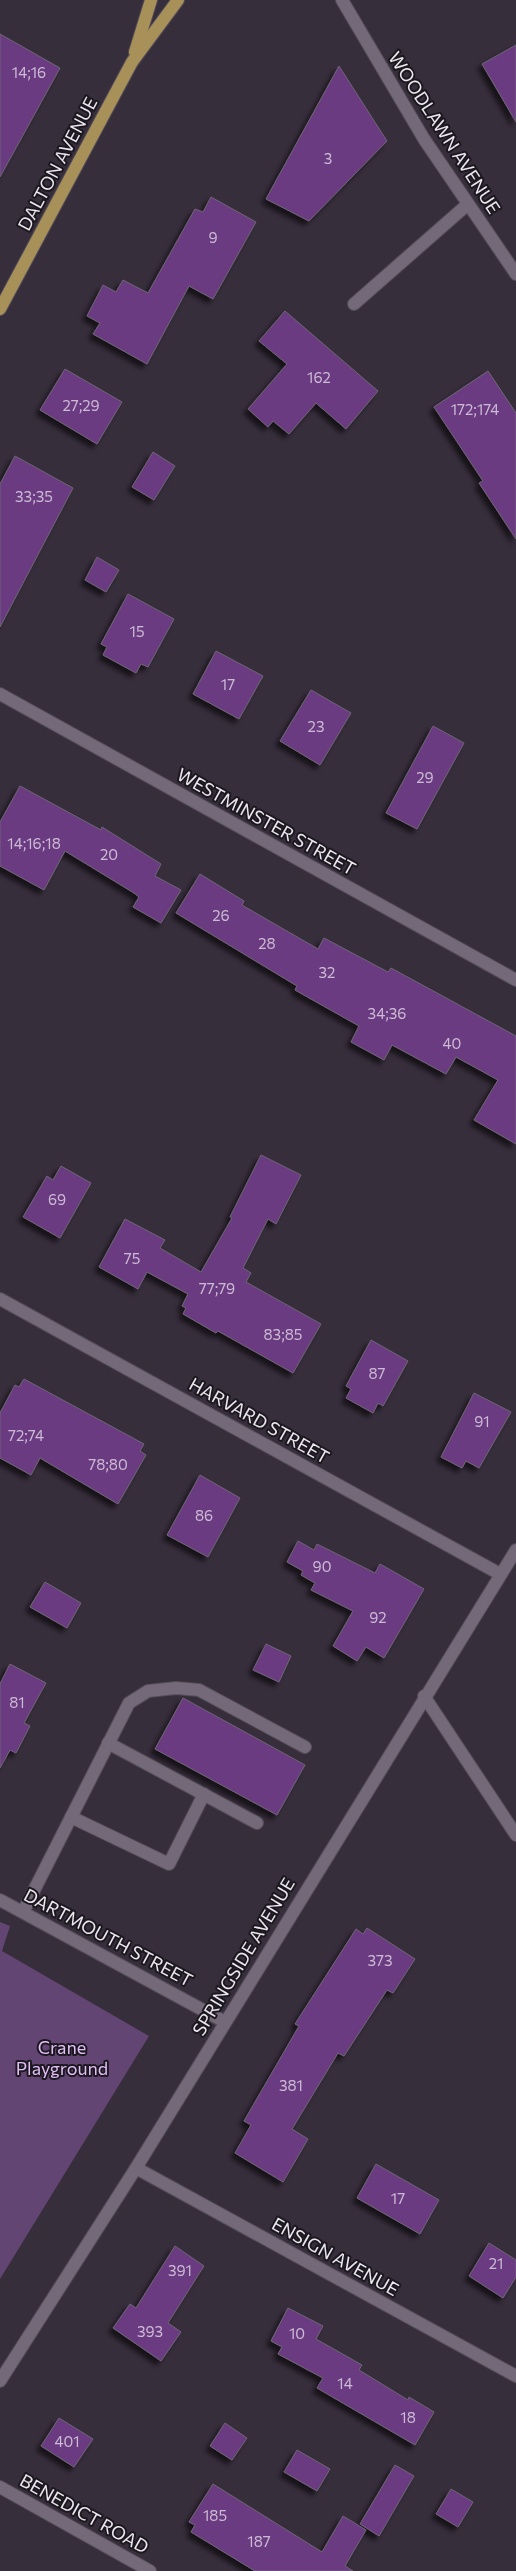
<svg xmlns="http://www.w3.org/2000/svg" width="516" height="2571" viewBox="0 0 516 2571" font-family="Commissioner,sans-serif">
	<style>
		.green { fill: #624572 }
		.building { fill: #6a3b81; stroke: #6f6575; filter: url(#shadow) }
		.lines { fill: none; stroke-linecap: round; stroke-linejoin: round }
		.minor-casing { stroke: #544c58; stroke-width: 14 }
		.major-casing { stroke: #544c58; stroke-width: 14 }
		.minor { stroke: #736979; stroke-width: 12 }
		.major { stroke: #a89159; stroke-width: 12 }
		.labels { text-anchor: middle; stroke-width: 4; stroke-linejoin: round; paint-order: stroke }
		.number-label { font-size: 15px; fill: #ccbbd4 }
		.street-label { font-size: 18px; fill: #ece6ef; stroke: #1c181f }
		.park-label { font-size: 18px; fill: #e4bef9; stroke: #1c181f }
	</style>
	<defs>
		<filter id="shadow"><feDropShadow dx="-4.5" dy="4.5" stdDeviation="2.5" flood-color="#0009"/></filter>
	</defs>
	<rect width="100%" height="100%" fill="#372e3c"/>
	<path class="green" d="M 0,1922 L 10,1926 L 2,1951 L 149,2036 L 0,2279 Z"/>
	<g class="building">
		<path d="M 0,34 L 60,68 L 0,177 Z"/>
		<path d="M 516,45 L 516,122 L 482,64 Z"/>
		<path d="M 339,66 L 387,141 L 309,221 L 266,199 Z"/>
		<path d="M 211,197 L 256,222 L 213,299 L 189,286 L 147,364 L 93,334 L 100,323 L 87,316 L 103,285 L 116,292 L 123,280 L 148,293 L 195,209 L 203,212 Z"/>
		<path d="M 285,311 L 378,391 L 346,429 L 316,403 L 289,434 L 273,421 L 268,427 L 248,409 L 287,364 L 259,341 Z"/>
		<path d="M 65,369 L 122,402 L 97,444 L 40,410 Z"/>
		<path d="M 488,371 L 516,413 L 516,539 L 479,483 L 483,481 L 434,407 Z"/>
		<path d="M 153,452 L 175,466 L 154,500 L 132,487 Z"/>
		<path d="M 15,456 L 73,488 L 0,627 L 0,484 Z"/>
		<path d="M 97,557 L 119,570 L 106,592 L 85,580 Z"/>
		<path d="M 128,594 L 174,619 L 148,667 L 141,664 L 136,673 L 103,655 L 107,647 L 101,644 Z"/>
		<path d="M 216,651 L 263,676 L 239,719 L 193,694 Z"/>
		<path d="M 311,690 L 351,713 L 320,765 L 280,741 Z"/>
		<path d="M 433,726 L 464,743 L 417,829 L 386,813 Z"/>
		<path d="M 20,786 L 101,830 L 102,827 L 161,864 L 155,876 L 181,890 L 161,923 L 133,907 L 139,897 L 134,893 L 65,851 L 44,890 L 0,866 L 0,822 Z"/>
		<path d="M 200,874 L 244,901 L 242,905 L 247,908 L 318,949 L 324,938 L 388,972 L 391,968 L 516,1036 L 516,1144 L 474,1120 L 498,1080 L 456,1057 L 446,1074 L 392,1045 L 384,1060 L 351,1042 L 359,1026 L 295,990 L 297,986 L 176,913 Z"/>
		<path d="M 261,1155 L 301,1175 L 276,1224 L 268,1219 L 243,1268 L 251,1273 L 246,1282 L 321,1324 L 293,1373 L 218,1331 L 216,1333 L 183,1314 L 186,1308 L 182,1306 L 188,1294 L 147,1272 L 138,1289 L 99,1267 L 125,1219 L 165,1240 L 160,1248 L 201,1272 L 232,1218 L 230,1217 Z"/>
		<path d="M 61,1166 L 91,1183 L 60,1238 L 23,1217 L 47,1176 L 53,1180 Z"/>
		<path d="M 371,1340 L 408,1361 L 383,1406 L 378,1403 L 373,1413 L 346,1398 L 351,1389 L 346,1386 Z"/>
		<path d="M 24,1379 L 144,1444 L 140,1451 L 146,1455 L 118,1504 L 40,1458 L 31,1475 L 0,1458 L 0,1413 L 15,1385 L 19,1387 Z"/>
		<path d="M 474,1393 L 511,1412 L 479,1468 L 466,1461 L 462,1468 L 441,1457 Z"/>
		<path d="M 200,1475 L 240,1498 L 208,1557 L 167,1535 Z"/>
		<path d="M 298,1541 L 314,1550 L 317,1544 L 375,1573 L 380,1564 L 424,1589 L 384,1658 L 366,1647 L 357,1661 L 333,1646 L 353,1611 L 311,1590 L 315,1583 L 301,1575 L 303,1571 L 287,1562 Z"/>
		<path d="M 45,1582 L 81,1603 L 67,1628 L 30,1607 Z"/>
		<path d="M 266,1644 L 291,1656 L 279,1682 L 253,1670 Z"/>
		<path d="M 10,1664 L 46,1683 L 24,1723 L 30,1726 L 16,1753 L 10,1750 L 0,1768 L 0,1684 Z"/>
		<path d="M 183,1698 L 305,1765 L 277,1815 L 155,1749 Z"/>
		<path d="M 367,1928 L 415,1959 L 393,1993 L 387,1990 L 344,2056 L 338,2053 L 292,2129 L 308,2139 L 283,2182 L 235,2153 L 251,2125 L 244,2121 L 299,2026 L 295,2024 L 356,1929 L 363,1934 Z"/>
		<path d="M 376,2164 L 439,2200 L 420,2234 L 357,2198 Z"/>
		<path d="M 489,2243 L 516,2260 L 516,2277 L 503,2298 L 469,2276 Z"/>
		<path d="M 175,2246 L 204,2266 L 168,2323 L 181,2332 L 161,2361 L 113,2328 L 130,2304 L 136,2308 Z"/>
		<path d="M 288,2308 L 323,2326 L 316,2339 L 362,2365 L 359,2370 L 408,2400 L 409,2397 L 434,2412 L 415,2445 L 317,2388 L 323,2378 L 278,2354 L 282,2347 L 271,2341 Z"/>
		<path d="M 59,2418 L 93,2439 L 74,2467 L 41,2446 Z"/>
		<path d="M 225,2423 L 247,2438 L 232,2460 L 210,2446 Z"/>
		<path d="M 297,2450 L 330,2469 L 317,2491 L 284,2472 Z"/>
		<path d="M 395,2465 L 414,2476 L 379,2536 L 360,2524 Z"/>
		<path d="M 213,2484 L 322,2552 L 343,2516 L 366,2530 L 345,2566 L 353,2571 L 255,2571 L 214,2546 L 191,2532 L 195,2525 L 189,2522 Z"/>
		<path d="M 451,2489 L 473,2502 L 458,2527 L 436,2514 Z"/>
	</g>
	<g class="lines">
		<defs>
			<g id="minor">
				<path d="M 342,0 L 424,139 L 516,274"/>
				<path d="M 354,304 L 468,204"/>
				<path d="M 0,694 L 516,980"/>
				<path d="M 0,1299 L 500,1574"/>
				<path d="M 424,1696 L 516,1835"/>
				<path d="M 108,1743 L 257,1823"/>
				<path d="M 71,1817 L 169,1864 L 204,1794"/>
				<path d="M 0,1900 L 225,2022"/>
				<path d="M 23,1912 L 129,1703 L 148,1691 L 176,1688 L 199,1690 L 305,1747"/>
				<path d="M 136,2168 L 516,2376"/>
				<path d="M 0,2381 L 136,2168 L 516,1550"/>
				<path d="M 0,2487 L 150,2571"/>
			</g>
			<g id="major">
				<path d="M 135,52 L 151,0"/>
				<path d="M 0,309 L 132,62 L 178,0"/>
			</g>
		</defs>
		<use href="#minor" class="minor-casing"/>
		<use href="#major" class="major-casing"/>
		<use href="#minor" class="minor"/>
		<use href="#major" class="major"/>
	</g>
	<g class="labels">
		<g class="number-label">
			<text x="29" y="78">14;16</text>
			<text x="328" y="164">3</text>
			<text x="213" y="243">9</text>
			<text x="319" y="383">162</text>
			<text x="81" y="411">27;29</text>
			<text x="475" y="415">172;174</text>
			<text x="34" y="502">33;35</text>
			<text x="137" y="637">15</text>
			<text x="228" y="690">17</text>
			<text x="316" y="732">23</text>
			<text x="425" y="783">29</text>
			<text x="34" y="849">14;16;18</text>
			<text x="109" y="860">20</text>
			<text x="221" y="921">26</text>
			<text x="267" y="949">28</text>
			<text x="327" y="978">32</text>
			<text x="387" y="1019">34;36</text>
			<text x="452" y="1049">40</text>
			<text x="57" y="1205">69</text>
			<text x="132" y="1264">75</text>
			<text x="217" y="1294">77;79</text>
			<text x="283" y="1340">83;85</text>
			<text x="377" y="1379">87</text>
			<text x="482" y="1427">91</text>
			<text x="26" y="1441">72;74</text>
			<text x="108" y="1470">78;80</text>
			<text x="204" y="1521">86</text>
			<text x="322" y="1572">90</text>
			<text x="378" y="1623">92</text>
			<text x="17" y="1708">81</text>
			<text x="380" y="1966">373</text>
			<text x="291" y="2091">381</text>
			<text x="398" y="2204">17</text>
			<text x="496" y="2269">21</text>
			<text x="180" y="2276">391</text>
			<text x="150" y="2337">393</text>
			<text x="297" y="2339">10</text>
			<text x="345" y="2389">14</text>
			<text x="408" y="2423">18</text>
			<text x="67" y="2447">401</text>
			<text x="215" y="2521">185</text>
			<text x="259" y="2547">187</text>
		</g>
		<g class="street-label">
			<text transform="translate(444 133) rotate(57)" y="6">WOODLAWN AVENUE</text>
			<text transform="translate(58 164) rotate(-62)" y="6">DALTON AVENUE</text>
			<text transform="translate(266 822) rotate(29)" y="6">WESTMINSTER STREET</text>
			<text transform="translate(259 1421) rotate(29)" y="6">HARVARD STREET</text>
			<text transform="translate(108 1938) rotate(28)" y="6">DARTMOUTH STREET</text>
			<text transform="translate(244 1957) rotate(-59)" y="6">SPRINGSIDE AVENUE</text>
			<text transform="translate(335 2257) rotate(29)" y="6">ENSIGN AVENUE</text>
			<text transform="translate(84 2514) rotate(29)" y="6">BENEDICT ROAD</text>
		</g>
		<g class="park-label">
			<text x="62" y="2054">Crane<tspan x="62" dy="21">Playground</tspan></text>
		</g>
	</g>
</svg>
